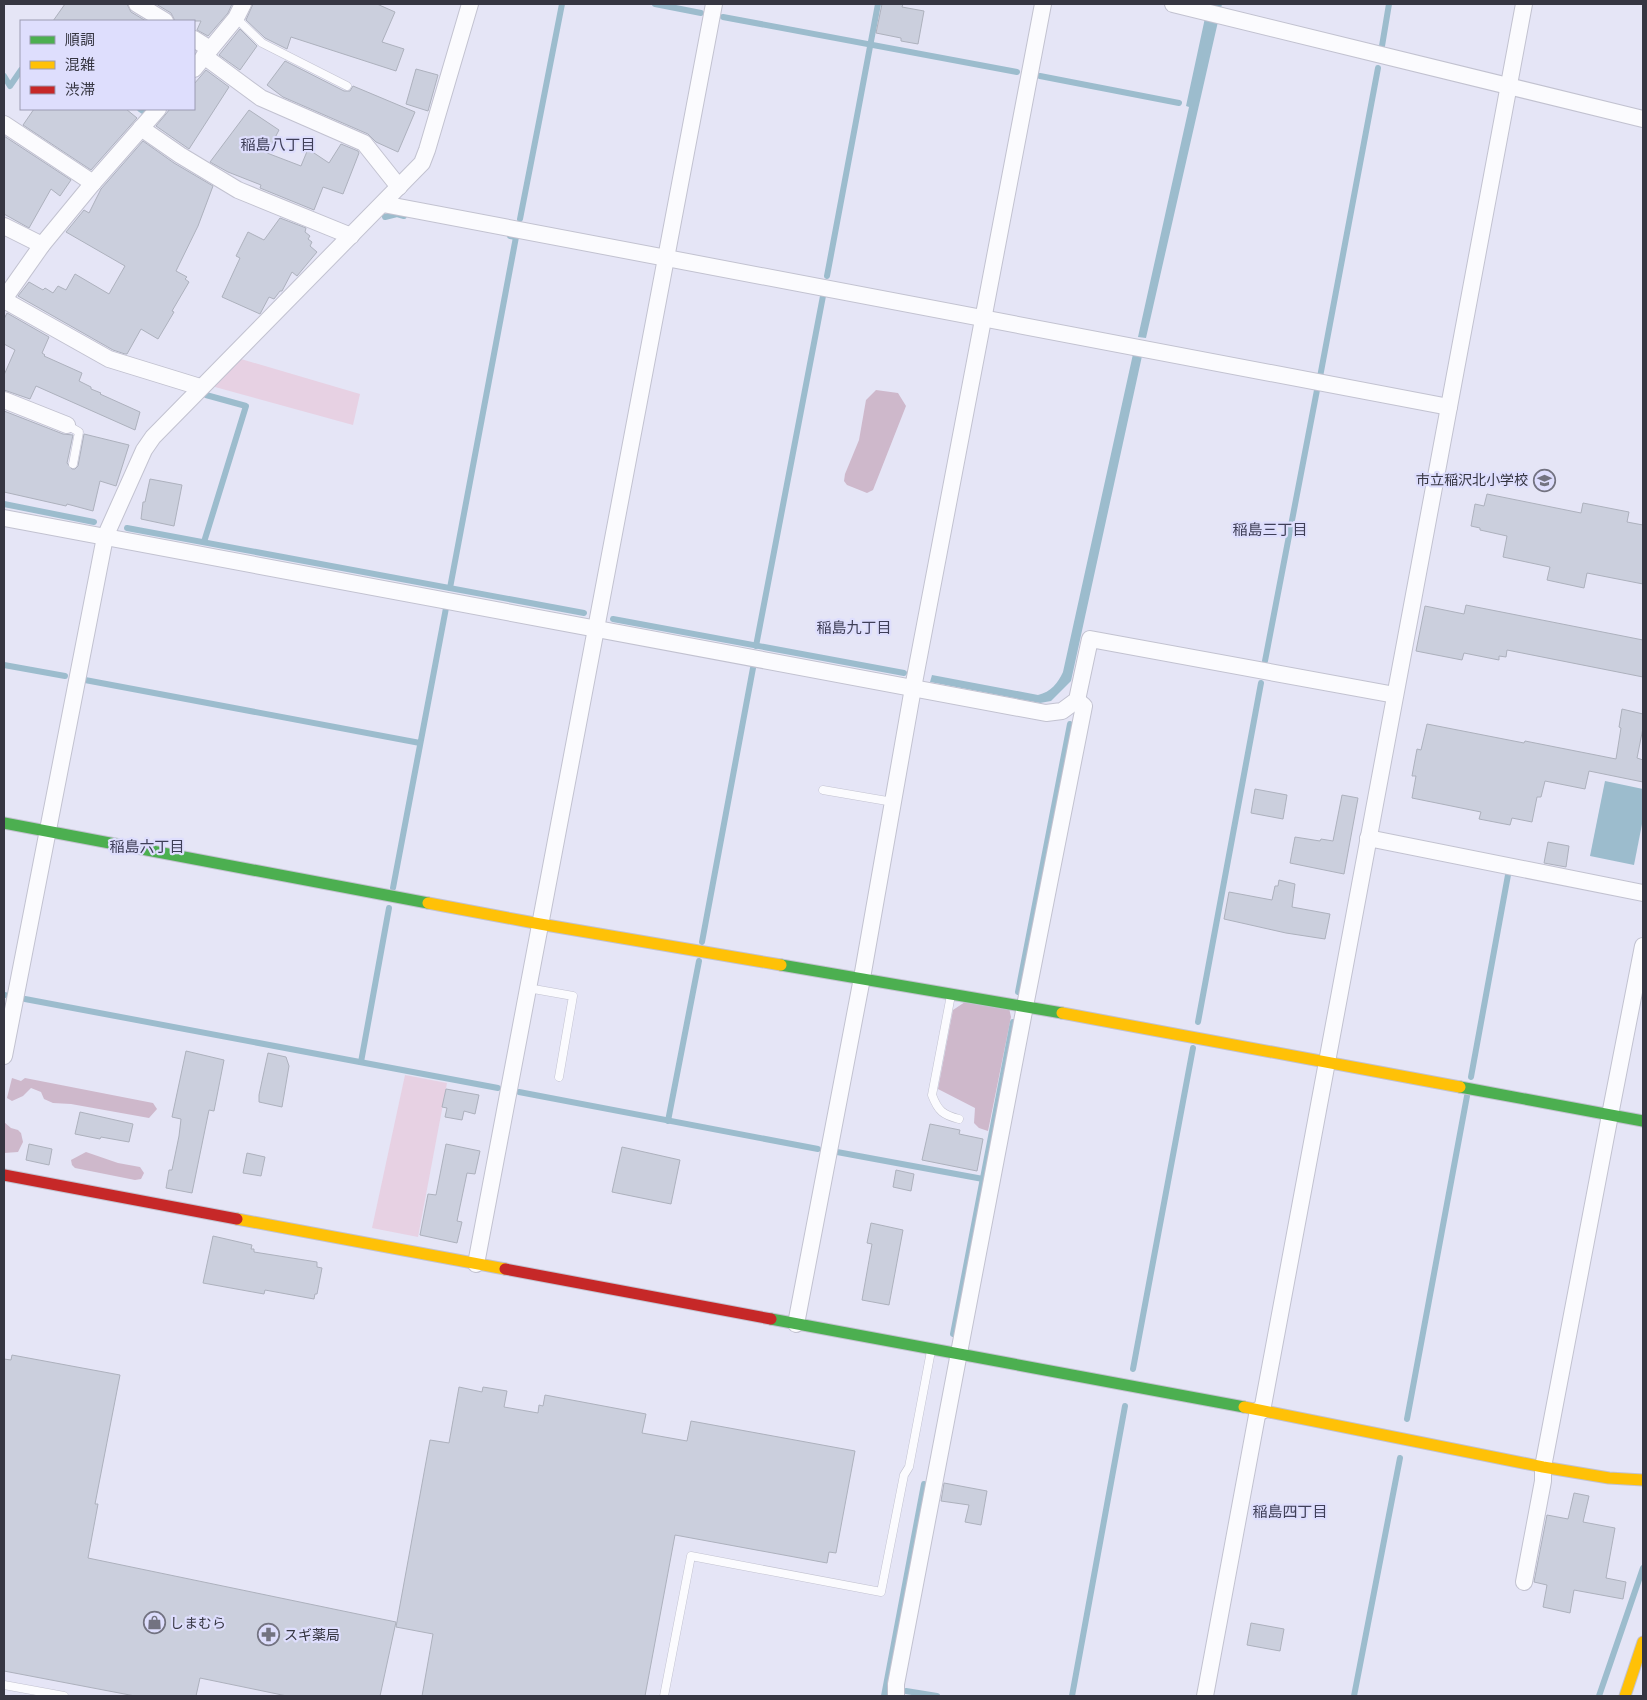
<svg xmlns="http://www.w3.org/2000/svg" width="1647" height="1700" viewBox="0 0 1647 1700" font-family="'Fira Sans','Noto Sans JP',sans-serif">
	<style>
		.green { fill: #e7d1e3 }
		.forest { fill: #ceb8cb }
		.water { fill: #9cbccd }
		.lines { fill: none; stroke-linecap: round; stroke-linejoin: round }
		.stream { stroke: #9cbccd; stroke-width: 6 }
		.building { fill: #cbcfdd; stroke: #adb1bd }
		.lane-casing { stroke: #c2c2d0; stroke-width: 9 }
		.street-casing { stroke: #c2c2d0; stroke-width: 18 }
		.fast-casing { stroke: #c2c2d0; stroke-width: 13 }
		.slow-casing { stroke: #c2c2d0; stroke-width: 13 }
		.jam-casing { stroke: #c2c2d0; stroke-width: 13 }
		.lane { stroke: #fbfbfe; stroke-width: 8 }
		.street { stroke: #fbfbfe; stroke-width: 16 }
		.fast { stroke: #4caf50; stroke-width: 11 }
		.slow { stroke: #ffc107; stroke-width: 11 }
		.jam { stroke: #c62828; stroke-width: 11 }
		.labels { text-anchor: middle; stroke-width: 4.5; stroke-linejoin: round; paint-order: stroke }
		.poi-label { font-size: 14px; fill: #363642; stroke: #dedefd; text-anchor: start }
		.neighbourhood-label { font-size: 15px; fill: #3f3f58; stroke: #dedefd }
	</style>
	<rect width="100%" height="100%" fill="#e5e5f6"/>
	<g class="green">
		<path d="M 241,359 L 360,394 L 353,425 L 215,387 L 214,384 Z"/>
		<path d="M 405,1075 L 447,1083 L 418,1237 L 372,1228 Z"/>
	</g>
	<g class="forest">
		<path d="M 876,390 L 898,393 L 906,406 L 873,490 L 867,493 L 847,485 L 844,481 L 845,474 L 859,440 L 866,400 Z"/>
		<path d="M 968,1000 L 1009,1008 L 1011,1017 L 988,1131 L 979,1128 L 974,1123 L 975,1108 L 938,1089 L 953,1010 Z"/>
		<path d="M 12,1078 L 21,1081 L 25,1078 L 153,1103 L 157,1109 L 149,1118 L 71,1104 L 53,1103 L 44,1099 L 41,1092 L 31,1088 L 23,1096 L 12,1101 L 7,1098 Z"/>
		<path d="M 4,1122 L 11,1128 L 18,1130 L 21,1133 L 23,1142 L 18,1152 L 4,1153 Z"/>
		<path d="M 86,1152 L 118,1163 L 140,1167 L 144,1173 L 141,1179 L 135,1180 L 75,1168 L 72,1165 L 71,1160 Z"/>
	</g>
	<g class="water">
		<path d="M 1208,4 L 1222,4 L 1146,338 L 1138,337 L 1189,107 L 1186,106 Z"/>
		<path d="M 1133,354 L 1142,356 L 1071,681 L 1051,701 L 1040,703 L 930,682 L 932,675 L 1038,695 C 1051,692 1058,683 1063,672 Z"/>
		<path d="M 1605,781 L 1643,789 L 1643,819 L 1634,865 L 1590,856 Z"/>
	</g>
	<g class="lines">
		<g class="stream">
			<path d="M 655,4 L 701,13"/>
			<path d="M 723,17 L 1017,72"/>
			<path d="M 1382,46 L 1389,4"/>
			<path d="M 4,76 L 10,86 L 21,70"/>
			<path d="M 1040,76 L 1179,103"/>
			<path d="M 140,109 L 143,111"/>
			<path d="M 385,217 L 397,214 L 404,216"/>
			<path d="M 520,219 L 562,4"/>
			<path d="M 827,276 L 878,4"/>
			<path d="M 1320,377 L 1378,68"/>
			<path d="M 4,504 L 94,522"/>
			<path d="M 127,528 L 584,613"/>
			<path d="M 204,542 L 246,406 L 206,395"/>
			<path d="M 450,588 L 516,237 L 510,236"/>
			<path d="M 613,619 L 904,673"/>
			<path d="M 756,646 L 823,296"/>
			<path d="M 1265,661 L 1317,390"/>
			<path d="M 4,665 L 65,676"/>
			<path d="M 85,680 L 420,743"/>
			<path d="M 393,888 L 446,608"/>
			<path d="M 702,942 L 753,668"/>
			<path d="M 1018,992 L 1070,724"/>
			<path d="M 4,995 L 5,995"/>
			<path d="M 25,999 L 498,1088"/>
			<path d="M 1198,1022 L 1261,683"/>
			<path d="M 361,1062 L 389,908"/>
			<path d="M 1471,1077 L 1508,875"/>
			<path d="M 519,1092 L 818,1149"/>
			<path d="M 668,1121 L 699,961"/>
			<path d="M 837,1152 L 983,1179"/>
			<path d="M 953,1334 L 1013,1022"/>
			<path d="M 1133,1369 L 1193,1048"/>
			<path d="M 1407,1419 L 1467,1096"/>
			<path d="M 906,1691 L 937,1696"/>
			<path d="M 884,1696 L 924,1484"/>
			<path d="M 1072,1696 L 1125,1406"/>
			<path d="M 1354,1696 L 1400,1458"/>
			<path d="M 1599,1696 L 1643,1568"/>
		</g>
	</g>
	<g class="building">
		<path d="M 65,4 L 127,4 L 131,12 L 146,21 L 53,21 Z"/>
		<path d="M 156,4 L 232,4 L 228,13 L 208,36 L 197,30 L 201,21 L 175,21 L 171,13 Z"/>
		<path d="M 253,4 L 377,4 L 395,12 L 382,42 L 404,49 L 396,71 L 291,37 L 287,49 L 265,38 L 246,20 Z"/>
		<path d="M 882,4 L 903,4 L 902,7 L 924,11 L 918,44 L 901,41 L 901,38 L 876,33 Z"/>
		<path d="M 240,29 L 257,46 L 240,70 L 219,55 Z"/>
		<path d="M 285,61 L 344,91 L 350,91 L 353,86 L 415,112 L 398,152 L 376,142 L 368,134 L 283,97 L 267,85 Z"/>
		<path d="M 416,69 L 438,75 L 428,111 L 406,104 Z"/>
		<path d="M 206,70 L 229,87 L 189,149 L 156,126 L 170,109 L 194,109 L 194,84 Z"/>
		<path d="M 34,109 L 126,109 L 137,118 L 91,170 L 23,125 Z"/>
		<path d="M 249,110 L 279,130 L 267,153 L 301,166 L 308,149 L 329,163 L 341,144 L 358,151 L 359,153 L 343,194 L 323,187 L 314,210 L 260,188 L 261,185 L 228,172 L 210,162 Z"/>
		<path d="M 4,136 L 71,180 L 60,196 L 51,189 L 29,228 L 4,214 Z"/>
		<path d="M 143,141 L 174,163 L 213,186 L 198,226 L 176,271 L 187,277 L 185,279 L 189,282 L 172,311 L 174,312 L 158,339 L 141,329 L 127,354 L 125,354 L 113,350 L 18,296 L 29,282 L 43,290 L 45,288 L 53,293 L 58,286 L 66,290 L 75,274 L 109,294 L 125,266 L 66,232 L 84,210 L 89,213 L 101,189 Z"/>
		<path d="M 280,218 L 306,228 L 305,232 L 310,236 L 308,239 L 312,242 L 310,246 L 317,252 L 297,276 L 292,272 L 282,291 L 280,291 L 274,299 L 269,297 L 260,314 L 222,297 L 240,258 L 236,256 L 248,232 L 264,240 Z"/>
		<path d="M 7,313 L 49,337 L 42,353 L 45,355 L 44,356 L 82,373 L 79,381 L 91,387 L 91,389 L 101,393 L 100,394 L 140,412 L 135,430 L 36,386 L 30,399 L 4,390 L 4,375 L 15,350 L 4,344 L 4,319 Z"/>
		<path d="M 4,411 L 63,434 L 73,435 L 67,463 L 72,469 L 75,469 L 78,466 L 84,434 L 129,445 L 116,486 L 100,481 L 93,511 L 67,504 L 66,506 L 4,492 Z"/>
		<path d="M 150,479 L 182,485 L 174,526 L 141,519 L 143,502 L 145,502 Z"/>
		<path d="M 1487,494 L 1581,513 L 1583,503 L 1629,512 L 1627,522 L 1643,525 L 1643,584 L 1587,573 L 1584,588 L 1547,580 L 1550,567 L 1503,557 L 1507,536 L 1480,530 L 1480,528 L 1471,526 L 1475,504 L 1484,506 Z"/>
		<path d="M 1466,605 L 1643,640 L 1643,677 L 1507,650 L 1506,657 L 1499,656 L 1499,660 L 1464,653 L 1462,660 L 1416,651 L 1425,606 L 1464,614 Z"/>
		<path d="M 1622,709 L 1643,714 L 1643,728 L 1637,758 L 1643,760 L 1643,782 L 1589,771 L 1585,789 L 1545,781 L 1541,797 L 1537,797 L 1532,822 L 1512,818 L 1510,825 L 1479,819 L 1481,812 L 1412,798 L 1416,776 L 1412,776 L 1417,749 L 1421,750 L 1427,724 L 1524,743 L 1525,741 L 1616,759 L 1621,728 L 1619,727 Z"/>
		<path d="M 1255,789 L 1287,795 L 1283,819 L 1251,813 Z"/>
		<path d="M 1342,795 L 1358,798 L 1344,874 L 1290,863 L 1295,837 L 1320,841 L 1321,839 L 1333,841 Z"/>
		<path d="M 1548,842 L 1569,846 L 1566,867 L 1544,863 Z"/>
		<path d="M 1279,880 L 1295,884 L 1292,907 L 1330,914 L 1325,939 L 1286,933 L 1224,919 L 1229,892 L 1272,900 L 1275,886 L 1278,886 Z"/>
		<path d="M 186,1051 L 224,1060 L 214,1111 L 209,1110 L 192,1193 L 166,1188 L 169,1170 L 172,1170 L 179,1136 L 181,1119 L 172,1117 Z"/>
		<path d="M 268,1053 L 286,1057 L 289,1066 L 282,1107 L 259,1102 L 259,1095 Z"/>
		<path d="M 446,1089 L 479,1095 L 475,1114 L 464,1111 L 462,1120 L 445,1117 L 447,1108 L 442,1107 Z"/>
		<path d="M 80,1112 L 133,1124 L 129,1142 L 101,1137 L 100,1139 L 75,1134 Z"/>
		<path d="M 930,1124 L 960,1130 L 959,1134 L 983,1139 L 977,1171 L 922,1160 Z"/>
		<path d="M 29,1144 L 52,1149 L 49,1165 L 26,1160 Z"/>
		<path d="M 446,1144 L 480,1151 L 475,1174 L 467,1173 L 457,1221 L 462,1222 L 457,1243 L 420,1235 L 428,1194 L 436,1195 Z"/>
		<path d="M 622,1147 L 680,1160 L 671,1204 L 612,1192 Z"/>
		<path d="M 247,1153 L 265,1157 L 261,1176 L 243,1173 Z"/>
		<path d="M 896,1170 L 914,1174 L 911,1191 L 893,1187 Z"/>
		<path d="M 871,1223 L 903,1230 L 889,1305 L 862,1300 L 872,1244 L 867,1243 Z"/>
		<path d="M 213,1236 L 252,1245 L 251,1249 L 254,1249 L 254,1252 L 317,1262 L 317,1267 L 322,1268 L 317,1294 L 315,1294 L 314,1299 L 265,1290 L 264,1294 L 203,1283 Z"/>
		<path d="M 12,1355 L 120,1375 L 95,1504 L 98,1504 L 88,1558 L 396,1622 L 380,1696 L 287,1696 L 200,1678 L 196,1696 L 135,1696 L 4,1671 L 4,1359 L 11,1360 Z"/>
		<path d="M 459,1387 L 482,1392 L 483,1387 L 507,1391 L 504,1407 L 538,1413 L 539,1405 L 543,1406 L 545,1395 L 646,1414 L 642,1433 L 687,1441 L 691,1421 L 855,1451 L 836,1553 L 829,1552 L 827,1563 L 675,1535 L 645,1696 L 422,1696 L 433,1634 L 396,1627 L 430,1440 L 449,1443 Z"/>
		<path d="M 944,1483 L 987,1491 L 981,1525 L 965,1522 L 969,1505 L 941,1501 Z"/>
		<path d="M 1574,1493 L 1589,1496 L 1583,1522 L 1615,1528 L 1606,1578 L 1626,1582 L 1623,1599 L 1574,1590 L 1570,1613 L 1543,1607 L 1547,1585 L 1534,1582 L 1547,1515 L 1568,1519 Z"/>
		<path d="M 1251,1623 L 1284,1629 L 1280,1651 L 1247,1645 Z"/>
	</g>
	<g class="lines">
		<defs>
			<g id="lane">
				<path d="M 236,18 L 262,43 L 347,86"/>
				<path d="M 67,425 L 79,432 L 73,464"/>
				<path d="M 823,790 L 893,802"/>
				<path d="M 528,988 L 573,996 L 559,1077"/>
				<path d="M 951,995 L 932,1095 C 938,1111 943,1115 959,1119"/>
				<path d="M 4,1685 L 64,1696"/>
				<path d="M 664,1696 L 691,1556 L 881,1592 L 904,1475 L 909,1467 L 931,1351"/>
			</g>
			<g id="street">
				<path d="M 137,4 L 165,21"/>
				<path d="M 1173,4 L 1643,119"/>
				<path d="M 194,39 L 210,49"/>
				<path d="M 204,56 L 261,98 L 364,143 L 399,187"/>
				<path d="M 194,69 L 236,18 L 243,4"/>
				<path d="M 4,124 L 93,183"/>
				<path d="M 141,128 L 180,155 L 238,190 L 351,236"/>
				<path d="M 383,204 L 1449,407"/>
				<path d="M 4,226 L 42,245"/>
				<path d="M 4,299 L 42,245 L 93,183 L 158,109"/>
				<path d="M 4,300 L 109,359 L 200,387"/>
				<path d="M 4,400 L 67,425"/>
				<path d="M 4,518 L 1046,713 L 1062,711 L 1077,700 L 1090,639 L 1395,695"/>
				<path d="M 1368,838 L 1643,893"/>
				<path d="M 4,1056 L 105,537 L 144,450 L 153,437 L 422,163 L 427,150 L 470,4"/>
				<path d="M 476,1264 L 714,4"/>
				<path d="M 796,1324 L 862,978 L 913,688 L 1043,4"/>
				<path d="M 1262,1411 L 1524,4"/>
				<path d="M 1524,1582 L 1543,1481 L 1543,1467 L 1610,1115 L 1643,946"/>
				<path d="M 896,1696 L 896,1684 L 1025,1006 L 1084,706 L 1077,700"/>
				<path d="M 1205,1696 L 1258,1410"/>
			</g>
			<g id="fast">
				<path d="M 4,823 L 428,903"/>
				<path d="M 781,965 L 1062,1013"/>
				<path d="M 1460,1087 L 1643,1121"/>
				<path d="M 771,1319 L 1244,1407"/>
			</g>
			<g id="slow">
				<path d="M 428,903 L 540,924 L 781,965"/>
				<path d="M 1062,1013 L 1460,1087"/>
				<path d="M 237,1219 L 505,1269"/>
				<path d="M 1244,1407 L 1543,1467 L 1609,1478 L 1643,1480"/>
				<path d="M 1625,1696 L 1643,1642"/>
			</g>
			<g id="jam">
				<path d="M 4,1175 L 237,1219"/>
				<path d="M 505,1269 L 771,1319"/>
			</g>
		</defs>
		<use href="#lane" class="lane-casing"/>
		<use href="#street" class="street-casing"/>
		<use href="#fast" class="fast-casing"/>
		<use href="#slow" class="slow-casing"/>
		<use href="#jam" class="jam-casing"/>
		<use href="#lane" class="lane"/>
		<use href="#street" class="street"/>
		<use href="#fast" class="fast"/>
		<use href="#slow" class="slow"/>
		<use href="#jam" class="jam"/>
	</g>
	<defs>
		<symbol id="school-ring" viewBox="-11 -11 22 22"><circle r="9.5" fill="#dedefd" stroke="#737381" stroke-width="1.5"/><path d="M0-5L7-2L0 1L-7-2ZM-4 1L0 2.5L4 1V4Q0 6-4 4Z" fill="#737381"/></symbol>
		<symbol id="shop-ring" viewBox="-11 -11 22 22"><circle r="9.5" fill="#dedefd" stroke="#737381" stroke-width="1.5"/><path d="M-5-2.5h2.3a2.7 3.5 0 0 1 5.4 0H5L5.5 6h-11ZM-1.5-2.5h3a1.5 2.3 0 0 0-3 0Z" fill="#737381"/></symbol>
		<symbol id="pharmacy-ring" viewBox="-11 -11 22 22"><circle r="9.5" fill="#dedefd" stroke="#737381" stroke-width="1.5"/><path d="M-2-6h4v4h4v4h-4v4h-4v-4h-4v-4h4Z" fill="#737381"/></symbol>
	</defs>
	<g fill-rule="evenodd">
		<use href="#school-ring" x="1532" y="468" width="25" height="25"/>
		<use href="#shop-ring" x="142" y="1610" width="25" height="25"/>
		<use href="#pharmacy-ring" x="256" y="1622" width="25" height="25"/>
	</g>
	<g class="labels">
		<g class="poi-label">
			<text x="1528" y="485" text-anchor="end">市立稲沢北小学校</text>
			<text x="170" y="1628">しまむら</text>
			<text x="284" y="1640">スギ薬局</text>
		</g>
		<g class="neighbourhood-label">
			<text x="278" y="150">稲島八丁目</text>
			<text x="1270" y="535">稲島三丁目</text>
			<text x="854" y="633">稲島九丁目</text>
			<text x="147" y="852">稲島六丁目</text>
			<text x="1290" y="1517">稲島四丁目</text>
		</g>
	</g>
	<rect width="1647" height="1700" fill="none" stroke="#363642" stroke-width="10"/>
	<rect x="20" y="20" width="175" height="90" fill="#dedefd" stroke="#9b9bb2"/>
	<rect x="30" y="36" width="25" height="8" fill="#4caf50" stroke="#9b9bb2"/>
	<text x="65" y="45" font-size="15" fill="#363642">順調</text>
	<rect x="30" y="61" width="25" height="8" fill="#ffc107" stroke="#9b9bb2"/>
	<text x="65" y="70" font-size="15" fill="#363642">混雑</text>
	<rect x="30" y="86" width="25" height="8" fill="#c62828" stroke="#9b9bb2"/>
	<text x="65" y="95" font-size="15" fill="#363642">渋滞</text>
</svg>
